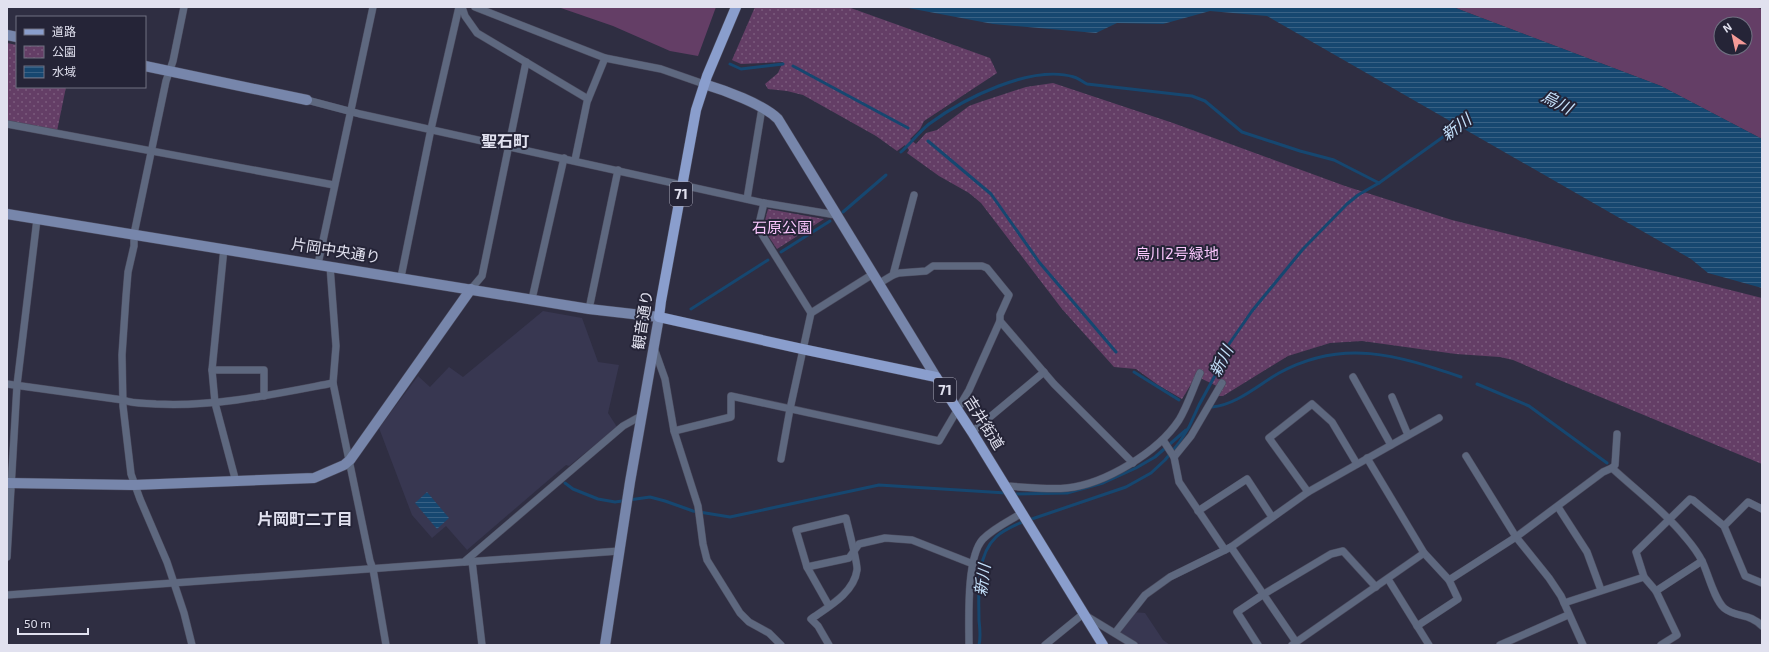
<svg xmlns="http://www.w3.org/2000/svg" width="1769" height="652" viewBox="0 0 1769 652" font-family="'Exo 2','Noto Sans JP',sans-serif">
	<style>
		.built { fill: #383751 }
		.grass { fill: #643e66; fill-rule: evenodd }
		.park { fill: url(#park-dots) }
		.water { fill: url(#water-rules) }
		.lines { fill: none; stroke-linecap: round; stroke-linejoin: round }
		.stream { stroke: #164770; stroke-width: 3 }
		.street-casing { stroke: #4b4b5e; stroke-width: 8 }
		.secondary-casing { stroke: #4b4b5e; stroke-width: 11 }
		.primary-casing { stroke: #4b4b5e; stroke-width: 11 }
		.street { stroke: #5e687f; stroke-width: 7 }
		.secondary { stroke: #7786ab; stroke-width: 10 }
		.primary { stroke: #8a9ecd; stroke-width: 10 }
		.labels { text-anchor: middle; stroke-width: 4; stroke-linejoin: round; paint-order: stroke }
		.shield { fill: #252437; stroke: #a9a8b8; stroke-width: 1 }
		.shield-label { font-size: 14px; font-weight: bold; fill: #e1e1ef }
		.park-label { font-size: 15px; fill: #fac6fd; stroke: #252437 }
		.street-label { font-size: 15px; fill: #e1e1ef; stroke: #252437 }
		.water-label { font-size: 16px; font-style: italic; fill: #c6e2fc; stroke: #252437 }
		.neighbourhood-label { font-size: 16px; font-weight: bold; fill: #e1e1ef; stroke: #252437 }
	</style>
	<defs>
		<pattern id="park-dots" width="8" height="8" patternUnits="userSpaceOnUse"><rect width="8" height="8" fill="#643e66"/><path d="M2 2h.1M6 6h.1" fill="none" stroke="#7a5a7c" stroke-width="1.8" stroke-linecap="round"/></pattern>
		<pattern id="water-rules" width="6" height="5" patternUnits="userSpaceOnUse"><rect width="6" height="5" fill="#164770"/><path d="M0 2.5h6" fill="none" stroke="#386185"/></pattern>
	</defs>
	<rect width="100%" height="100%" fill="#2f2e42"/>
	<g class="built">
		<path d="M 543,311 L 582,318 L 598,362 L 619,365 L 608,413 L 617,427 L 569,466 L 566,465 L 467,550 L 446,526 L 432,538 L 412,515 L 379,428 L 418,376 L 430,387 L 449,367 L 463,377 Z"/>
		<path d="M 1133,612 L 1145,613 L 1163,640 L 1170,645 L 1138,645 L 1119,632 Z"/>
	</g>
	<g class="grass">
		<path d="M 558,7 L 716,7 L 698,56 L 670,51 L 613,26 Z"/>
		<path d="M 1453,7 L 1754,7 L 1762,9 L 1762,139 L 1661,86 ZM 1721,24 L 1745,24 L 1745,48 L 1721,48 Z"/>
	</g>
	<g class="park">
		<path d="M 755,7 L 848,7 L 990,58 L 997,73 L 924,121 L 920,129 L 910,139 L 916,144 L 926,133 L 937,130 L 969,106 L 980,102 L 1026,87 L 1053,83 L 1173,123 L 1345,186 L 1452,220 L 1762,298 L 1762,464 L 1557,379 L 1513,360 L 1500,357 L 1456,354 L 1362,341 L 1330,343 L 1288,356 L 1223,396 L 1218,396 L 1221,388 L 1196,376 L 1182,399 L 1158,385 L 1136,369 L 1114,367 L 1062,309 L 981,203 L 969,193 L 939,176 L 907,153 L 909,150 L 905,145 L 897,151 L 876,136 L 803,95 L 787,91 L 768,89 L 765,84 L 778,73 L 783,62 L 741,64 L 732,60 Z"/>
		<path d="M 7,43 L 17,45 L 17,87 L 66,87 L 57,131 L 7,121 Z"/>
		<path d="M 768,209 L 824,219 L 777,249 L 763,228 Z"/>
	</g>
	<g class="water">
		<path d="M 903,7 L 1453,7 L 1661,86 L 1762,139 L 1762,288 L 1708,273 L 1691,259 L 1267,16 L 1210,11 L 1163,24 L 1117,23 L 1096,33 L 993,24 Z"/>
		<path d="M 427,492 L 449,518 L 437,529 L 415,503 Z"/>
	</g>
	<g class="lines">
		<g class="stream">
			<path d="M 730,64 L 741,69 L 783,64"/>
			<path d="M 793,66 L 908,128"/>
			<path d="M 928,141 L 991,194 L 1039,262 L 1116,352"/>
			<path d="M 901,152 C 911,143 919,132 929,124 C 963,99 1031,64 1074,77 C 1078,78 1083,82 1087,84 L 1192,96 L 1205,101 L 1242,132 L 1300,151 L 1334,160 L 1379,183"/>
			<path d="M 843,212 L 886,175"/>
			<path d="M 781,252 L 830,221"/>
			<path d="M 691,309 L 768,260"/>
			<path d="M 1134,372 L 1179,400"/>
			<path d="M 1477,384 L 1529,406 L 1607,463"/>
			<path d="M 1212,407 C 1236,405 1258,385 1279,373 C 1343,338 1397,355 1461,377"/>
			<path d="M 565,483 L 573,489 L 598,499 L 615,502 L 650,497 L 665,501 L 693,511 L 730,517 L 879,485 L 1006,493"/>
			<path d="M 1014,494 L 1067,493 L 1103,483 L 1136,468 L 1155,457 L 1186,430"/>
			<path d="M 979,645 C 981,637 980,629 979,620 C 979,594 975,557 996,537 C 1002,531 1011,527 1020,523 L 1126,487 L 1151,473 L 1165,460 L 1179,443 L 1189,427 L 1199,405 L 1218,370 L 1227,347 L 1252,311 L 1303,249 L 1347,204 L 1358,195 L 1379,183 L 1461,124"/>
		</g>
		<defs>
			<g id="street">
				<path d="M 184,7 L 173,61 L 166,81 L 134,234 L 134,246 L 128,272 L 126,296 L 122,355 L 123,406 L 131,474 L 140,499 L 167,562 L 184,613 L 192,645"/>
				<path d="M 462,7 L 465,16 L 477,33 L 588,99"/>
				<path d="M 475,7 L 605,58 L 661,69 L 704,84"/>
				<path d="M 307,100 L 360,114 L 764,203 L 836,215"/>
				<path d="M 7,124 L 334,185"/>
				<path d="M 575,160 L 587,102 L 605,58"/>
				<path d="M 747,199 L 762,108"/>
				<path d="M 764,203 L 758,228 L 811,313"/>
				<path d="M 224,248 L 212,370 L 215,403 L 236,482"/>
				<path d="M 318,264 L 373,7"/>
				<path d="M 330,266 L 336,346 L 333,383 L 370,561 L 373,569 L 386,645"/>
				<path d="M 401,277 L 431,129 L 459,7"/>
				<path d="M 878,284 L 893,275 L 914,195"/>
				<path d="M 471,289 L 482,276 L 526,62"/>
				<path d="M 532,299 L 564,158"/>
				<path d="M 589,309 L 618,170"/>
				<path d="M 1000,321 L 1054,384 L 1133,463"/>
				<path d="M 654,348 L 665,379 L 674,431 L 698,506 L 703,544 L 707,560 L 740,613 L 749,622 L 769,633 L 781,645"/>
				<path d="M 212,370 L 264,370 L 264,396"/>
				<path d="M 1353,377 L 1391,445"/>
				<path d="M 1222,383 L 1191,436 L 1174,457 L 1179,482 L 1225,550"/>
				<path d="M 7,384 L 123,400 C 134,404 145,403 156,404 C 216,407 275,394 333,383"/>
				<path d="M 1392,397 L 1408,435"/>
				<path d="M 674,431 L 731,417 L 731,396 L 939,441 L 969,390 L 1000,321 L 1000,315 L 1009,295 L 987,268 L 982,266 L 933,266 L 926,271 L 899,273 L 893,275"/>
				<path d="M 972,432 L 1044,372"/>
				<path d="M 1163,440 L 1174,457"/>
				<path d="M 1466,456 L 1516,537 L 1549,578 L 1561,596 L 1583,645"/>
				<path d="M 1367,458 L 1424,553 L 1449,580 L 1516,537 L 1603,472 L 1612,468 C 1637,491 1665,512 1686,538 C 1692,545 1698,553 1702,561 C 1708,573 1714,599 1724,608 C 1736,618 1750,613 1762,626"/>
				<path d="M 781,459 L 790,409 L 811,313 L 873,274"/>
				<path d="M 1612,468 L 1615,465 L 1617,434"/>
				<path d="M 1006,486 C 1026,487 1047,490 1067,488 C 1105,484 1158,452 1179,420 C 1188,405 1193,388 1200,373"/>
				<path d="M 1308,492 L 1269,438 L 1312,404 L 1332,422 L 1357,464"/>
				<path d="M 1558,507 L 1587,552 L 1601,590"/>
				<path d="M 1198,511 L 1247,479 L 1272,517"/>
				<path d="M 1724,526 L 1748,502 L 1762,509"/>
				<path d="M 1231,547 L 1296,642"/>
				<path d="M 7,557 L 17,385 L 37,219"/>
				<path d="M 472,561 L 482,645"/>
				<path d="M 465,562 L 619,551"/>
				<path d="M 807,567 L 849,558 L 859,544 L 885,538 L 912,540 L 973,564"/>
				<path d="M 1644,577 L 1656,591 L 1677,635 L 1661,645"/>
				<path d="M 1388,579 L 1429,645"/>
				<path d="M 1656,591 L 1702,561"/>
				<path d="M 7,595 L 464,562 L 623,426 L 641,416"/>
				<path d="M 1564,603 L 1644,577 L 1636,552 L 1690,499 L 1693,500 L 1724,526 L 1745,576 L 1762,583"/>
				<path d="M 1417,626 L 1458,599 L 1449,580"/>
				<path d="M 1115,633 L 1145,595 L 1170,577 L 1231,547 L 1308,492 L 1439,418"/>
				<path d="M 829,645 L 818,626 L 811,619 C 828,607 854,593 857,570 C 858,564 848,527 846,518 L 796,530 L 807,567 L 829,606"/>
				<path d="M 969,645 C 969,620 966,557 983,539 C 994,528 1009,521 1022,513"/>
				<path d="M 1045,645 L 1083,614 L 1134,645"/>
				<path d="M 1258,645 L 1237,612 L 1264,594 L 1331,554 L 1343,551 L 1376,587"/>
				<path d="M 1292,645 L 1424,553"/>
				<path d="M 1500,645 L 1568,615"/>
			</g>
			<g id="secondary">
				<path d="M 7,35 L 17,37"/>
				<path d="M 145,66 L 307,100"/>
				<path d="M 704,84 C 724,90 763,104 778,119 L 936,377"/>
				<path d="M 7,214 L 589,309 L 659,317 L 630,482 L 605,645"/>
				<path d="M 7,483 L 134,485 L 314,478 L 344,465 L 350,460 L 471,289"/>
			</g>
			<path id="primary" d="M 736,7 L 707,76 L 696,110 L 661,301 L 659,317 L 802,349 L 936,377 L 972,432 L 1103,645"/>
		</defs>
		<use href="#street" class="street-casing"/>
		<use href="#secondary" class="secondary-casing"/>
		<use href="#primary" class="primary-casing"/>
		<use href="#street" class="street"/>
		<use href="#secondary" class="secondary"/>
		<use href="#primary" class="primary"/>
	</g>
	<g class="labels">
		<g class="shield">
			<rect x="670" y="182" width="22" height="24" rx="3"/>
			<rect x="934" y="378" width="22" height="24" rx="3"/>
		</g>
		<g class="shield-label">
			<text x="681" y="199">71</text>
			<text x="945" y="395">71</text>
		</g>
		<g class="park-label">
			<text x="782" y="233">石原公園</text>
			<text x="1177" y="259">烏川2号緑地</text>
		</g>
		<g class="street-label">
			<text transform="translate(336 251) rotate(9)" y="5">片岡中央通り</text>
			<text transform="translate(643 320) rotate(-81)" y="5">観音通り</text>
			<text transform="translate(984 423) rotate(58)" y="5">吉井街道</text>
		</g>
		<g class="water-label">
			<text transform="translate(1557 102) rotate(27)" y="6">烏川</text>
			<text transform="translate(1456 127) rotate(-36)" y="6">新川</text>
			<text transform="translate(1221 361) rotate(-63)" y="6">新川</text>
			<text transform="translate(982 580) rotate(-82)" y="6">新川</text>
		</g>
		<g class="neighbourhood-label">
			<text x="505" y="147">聖石町</text>
			<text x="305" y="525">片岡町二丁目</text>
		</g>
	</g>
	<rect width="1769" height="652" fill="none" stroke="#e1e1ef" stroke-width="16"/>
	<rect x="16" y="16" width="130" height="72" fill="#252437" stroke="#707081"/>
	<rect x="24" y="29" width="20" height="6" fill="#8a9ecd" stroke="#707081"/>
	<text x="52" y="36" font-size="12" fill="#e1e1ef">道路</text>
	<rect x="24" y="46" width="20" height="12" fill="url(#park-dots)" stroke="#707081"/>
	<text x="52" y="56" font-size="12" fill="#e1e1ef">公園</text>
	<rect x="24" y="66" width="20" height="12" fill="url(#water-rules)" stroke="#707081"/>
	<text x="52" y="76" font-size="12" fill="#e1e1ef">水域</text>
	<g transform="translate(1733 36) rotate(326)"><circle r="19" fill="#252437" stroke="#707081"/>
	<path d="M0-3L7 15L0 10L-7 15Z" fill="#f59b98"/>
	<text y="-6" font-size="11" font-weight="bold" text-anchor="middle" fill="#e1e1ef">N</text>
	</g>
	<path d="M18 628v6h70v-6" fill="none" stroke="#e1e1ef" stroke-width="2"/>
	<text x="24" y="628" font-size="12" fill="#e1e1ef" stroke="#252437" stroke-width="3" paint-order="stroke">50 m</text>
</svg>
